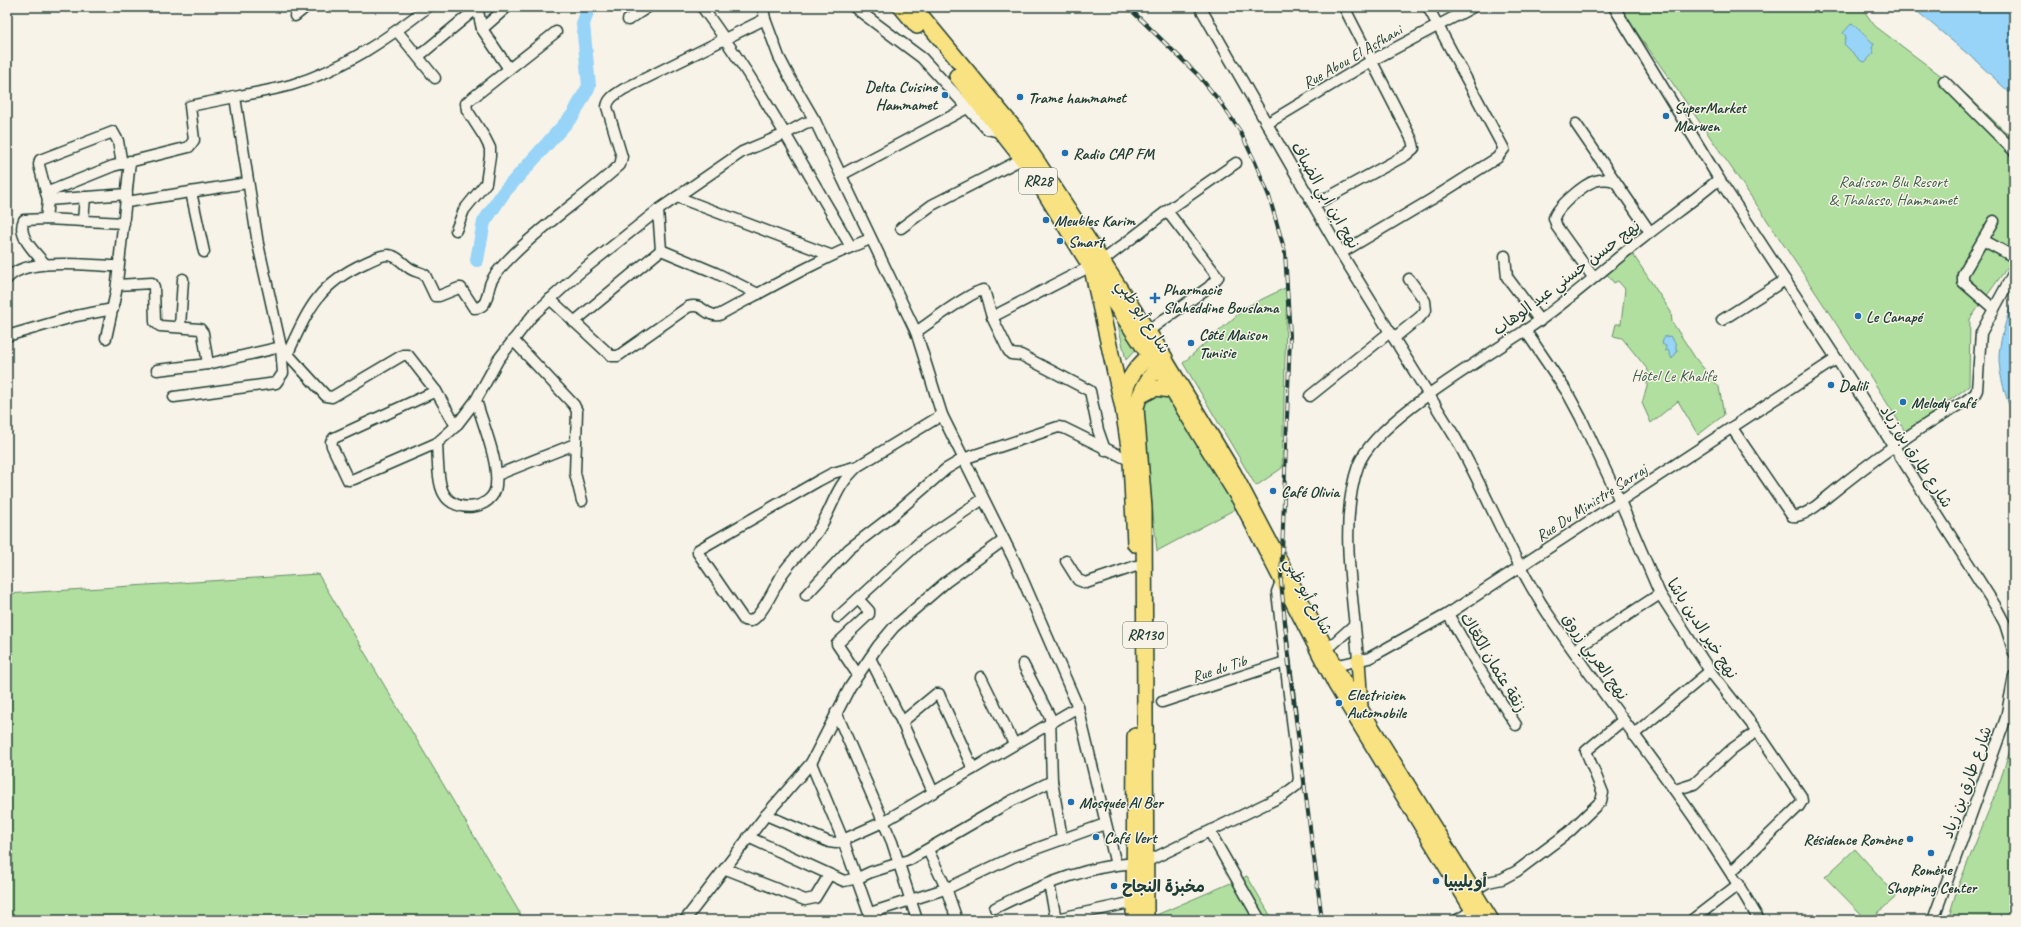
<svg xmlns="http://www.w3.org/2000/svg" width="2021" height="927" viewBox="0 0 2021 927" font-family="Caveat,'Playpen Sans Arabic',sans-serif">
	<style>
		.green { fill: #b0df9f; stroke: #688e6a }
		.water { fill: #97d4f8; stroke: #6798aa }
		.lines { fill: none; stroke-linecap: round; stroke-linejoin: round }
		.river { stroke: #97d4f8; stroke-width: 14 }
		.minor-casing { stroke: #1f3d34; stroke-width: 13 }
		.major-casing { stroke: #1f3d34; stroke-width: 16 }
		.highway-casing { stroke: #1f3d34; stroke-width: 18 }
		.minor { stroke: #f7f3e8; stroke-width: 10 }
		.major { stroke: #f8e281; stroke-width: 13 }
		.highway { stroke: #f8e281; stroke-width: 15 }
		.rail-casing { stroke: #1f3d34; stroke-width: 4 }
		.rail { stroke: #f7f3e8; stroke-width: 2.5; stroke-dasharray: 8; stroke-linecap: butt }
		.poi-dot { fill: #1f6fb2; stroke: #f7f3e8; stroke-width: 1.5 }
		.labels { text-anchor: middle; stroke-width: 3; stroke-linejoin: round; paint-order: stroke }
		.shield { fill: #f7f3e8; stroke: #60746a; stroke-width: 1 }
		.shield-label { font-size: 15px; font-weight: bold; fill: #1f3d34 }
		.street-label { font-size: 16px; fill: #1f3d34; stroke: #f7f3e8 }
		.poi-label { font-size: 16px; font-weight: bold; fill: #1f3d34; stroke: #f7f3e8; text-anchor: start }
		.park-label { font-size: 16px; fill: #3c5d49; stroke: #f7f3e8 }
	</style>
	<rect width="100%" height="100%" fill="#f7f3e8"/>
	<filter id="ink" filterUnits="userSpaceOnUse"><feTurbulence type="fractalNoise" baseFrequency=".025" numOctaves="2"/><feDisplacementMap in="SourceGraphic" scale="8" xChannelSelector="R" yChannelSelector="G"/><feConvolveMatrix kernelMatrix="1 2 1 2 8 2 1 2 1" color-interpolation-filters="sRGB"/></filter>
	<g filter="url(#ink)">
		<g class="green">
			<path d="M 1619,7 L 1861,7 L 1875,26 L 1968,96 L 2014,140 L 2014,258 L 1970,319 L 1969,386 L 1906,433 C 1815,287 1718,147 1619,7 Z"/>
			<path d="M 1630,250 L 1671,312 L 1672,322 L 1696,359 L 1719,387 L 1724,415 L 1698,435 L 1678,401 L 1651,423 L 1642,403 L 1647,387 L 1648,370 L 1622,338 L 1613,336 L 1616,324 L 1621,324 L 1625,289 L 1618,281 L 1614,283 L 1605,272 Z"/>
			<path d="M 1287,287 L 1282,468 L 1256,486 L 1183,363 L 1246,307 Z"/>
			<path d="M 1113,302 L 1140,345 L 1126,360 Z"/>
			<path d="M 1161,386 L 1241,506 L 1157,551 L 1140,391 Z"/>
			<path d="M 318,574 L 524,920 L 7,920 L 7,594 Z"/>
			<path d="M 2014,738 L 2014,920 L 1948,920 L 1957,889 L 1997,790 Z"/>
			<path d="M 1855,849 L 1897,896 L 1870,920 L 1867,920 L 1825,877 Z"/>
			<path d="M 1247,876 L 1273,920 L 1147,920 L 1147,919 Z"/>
		</g>
		<g class="water">
			<path d="M 1912,7 L 2014,7 L 2014,97 L 1976,61 Z"/>
			<path d="M 1852,23 L 1874,44 L 1872,48 L 1874,53 L 1865,62 L 1861,61 L 1844,44 L 1846,36 L 1843,33 Z"/>
			<path d="M 2014,296 L 2014,421 C 2008,401 1998,376 1999,354 C 2001,334 2008,315 2014,296 Z"/>
			<path d="M 1670,336 L 1676,344 L 1676,350 L 1678,350 L 1672,359 L 1668,350 L 1665,351 L 1666,346 L 1662,344 L 1664,337 Z"/>
		</g>
		<g class="lines">
			<path class="river" d="M 477,260 L 484,222 L 504,192 L 573,115 L 589,86 L 583,24 L 589,7"/>
			<defs>
				<g id="minor">
					<path d="M 477,7 L 482,29 L 509,69"/>
					<path d="M 702,7 C 758,83 804,166 851,247"/>
					<path d="M 763,7 L 765,19 L 779,57 L 790,78 L 815,121 L 916,332 L 942,415 L 1015,562 L 1078,707 L 1116,865 L 1146,862 L 1284,795 L 1297,785 L 1299,779 L 1277,592 L 1283,576"/>
					<path d="M 854,7 L 922,58 L 987,129 L 1003,133"/>
					<path d="M 1200,7 L 1341,253 L 1455,437 C 1488,495 1511,558 1548,614 C 1617,717 1698,812 1759,920"/>
					<path d="M 1614,7 L 1719,179 L 1893,445 L 1996,607 L 2005,624 L 2014,653"/>
					<path d="M 295,16 L 306,7"/>
					<path d="M 628,20 L 648,7"/>
					<path d="M 482,29 L 507,7"/>
					<path d="M 397,31 L 435,78"/>
					<path d="M 419,56 L 477,8"/>
					<path d="M 1944,81 L 2014,151"/>
					<path d="M 1268,123 L 1371,61 L 1473,7"/>
					<path d="M 1576,124 L 1650,232"/>
					<path d="M 841,175 L 967,108"/>
					<path d="M 191,192 L 204,252"/>
					<path d="M 46,193 L 113,166 L 189,147 L 194,140 L 190,106 L 235,97"/>
					<path d="M 677,197 L 830,255"/>
					<path d="M 48,200 L 127,194"/>
					<path d="M 127,202 L 247,183"/>
					<path d="M 1314,205 L 1406,155 L 1414,148 L 1412,140 L 1344,7"/>
					<path d="M 658,210 L 661,250"/>
					<path d="M 46,219 L 48,200 L 39,165 L 40,160 L 113,132 L 118,141 L 122,164"/>
					<path d="M 83,221 L 85,197"/>
					<path d="M 901,228 L 932,205 L 1022,159"/>
					<path d="M 456,230 L 464,210 L 486,183 L 490,156 L 490,148 L 485,138 L 467,110 L 466,103 L 556,32"/>
					<path d="M 1983,240 L 2014,257"/>
					<path d="M 661,250 L 716,273 L 758,294"/>
					<path d="M 1341,253 L 1432,199 L 1497,158 L 1504,149 L 1428,7"/>
					<path d="M 1505,256 L 1507,277 L 1540,321"/>
					<path d="M 1101,262 L 1167,211 L 1236,163"/>
					<path d="M 45,264 C 36,253 16,236 24,220 L 46,219 L 124,223"/>
					<path d="M 1593,277 L 1557,227 L 1554,218 C 1557,207 1584,184 1595,181 C 1602,179 1608,179 1614,181"/>
					<path d="M 7,279 C 24,256 92,266 118,266"/>
					<path d="M 117,285 L 152,283 L 154,287 L 155,322 L 160,326 L 200,329 L 203,333 L 208,364"/>
					<path d="M 550,299 L 608,353 L 611,356 L 618,356 L 688,307 C 703,302 705,317 719,315 C 769,288 818,260 870,239"/>
					<path d="M 1994,309 L 1963,282 L 1963,274 L 1994,221"/>
					<path d="M 992,317 L 1091,266"/>
					<path d="M 1722,320 L 1785,280"/>
					<path d="M 574,322 L 661,250"/>
					<path d="M 180,327 L 183,279"/>
					<path d="M 1525,330 L 1567,392 L 1581,418 L 1620,501 L 1660,594 L 1710,671 L 1757,731 L 1801,796 L 1802,801 L 1799,806 L 1731,872"/>
					<path d="M 1148,331 L 1209,287 L 1218,277 L 1167,211"/>
					<path d="M 916,332 C 928,324 973,290 984,290 L 992,317 L 1008,350 L 1011,354 L 1021,355 L 1090,391 L 1098,430 L 1105,450"/>
					<path d="M 7,336 L 76,316 L 113,309"/>
					<path d="M 106,338 L 116,292 L 130,161"/>
					<path d="M 1394,338 L 1420,317 L 1426,310 L 1425,301 L 1409,279"/>
					<path d="M 513,340 L 574,405 L 577,411 L 575,473 L 582,501"/>
					<path d="M 284,350 L 326,396 L 332,397 L 403,355 L 408,355 L 436,391 L 456,426"/>
					<path d="M 288,353 C 308,310 318,284 365,263 C 372,260 380,255 388,255 C 397,255 404,265 411,269 C 416,272 421,272 425,275 L 435,296 L 439,296 L 459,288 L 461,288 L 474,308 C 490,308 486,290 492,280 C 496,272 503,265 509,259 C 543,224 584,198 620,165 L 622,157 L 607,107 C 608,98 616,94 624,89 L 765,19"/>
					<path d="M 157,370 L 208,364 L 281,347"/>
					<path d="M 436,391 L 334,438 L 331,442 L 332,446 L 348,480 L 354,479 L 437,443 L 446,435 L 456,426 L 476,400 L 498,360 L 532,316 L 579,273 L 658,210 L 742,152 L 785,134 L 805,123 L 815,121"/>
					<path d="M 1310,396 L 1390,332"/>
					<path d="M 174,397 L 276,383 L 283,373 L 281,347 L 258,244 L 235,97 C 254,93 273,90 291,85 C 342,70 387,39 428,7"/>
					<path d="M 1732,428 L 1792,516 C 1802,518 1818,505 1826,498 C 1871,461 1913,430 1964,402 L 1975,394 L 1977,390 L 1981,333 L 2014,272"/>
					<path d="M 437,443 C 438,456 437,483 444,494 C 455,514 493,510 496,486 C 499,461 483,425 476,400"/>
					<path d="M 858,466 L 833,473 L 818,481 L 698,550 L 698,553 L 744,620 L 751,621 C 763,615 775,586 783,573 C 793,558 808,546 818,531 C 834,506 834,488 858,466 L 942,415"/>
					<path d="M 497,475 L 575,444"/>
					<path d="M 1066,561 L 1078,580 L 1086,583 L 1136,566"/>
					<path d="M 806,595 L 849,549 L 892,516 L 946,469 L 963,459 L 1058,427 L 1064,428 L 1131,461"/>
					<path d="M 1448,614 L 1479,668 L 1516,725"/>
					<path d="M 838,617 L 920,542 L 983,499"/>
					<path d="M 1574,650 L 1660,594"/>
					<path d="M 1323,653 L 1354,625"/>
					<path d="M 870,658 L 902,722"/>
					<path d="M 1358,660 C 1354,601 1338,523 1358,466 C 1374,419 1496,352 1539,321 C 1575,295 1608,265 1643,238 C 1668,218 1695,200 1719,179"/>
					<path d="M 1023,664 L 1050,717 L 1052,781 L 1062,838"/>
					<path d="M 1329,665 L 1343,664 L 1369,658 L 1448,614 L 1836,359"/>
					<path d="M 858,675 L 837,644 L 869,614 L 869,611 L 858,599"/>
					<path d="M 981,677 L 1014,744"/>
					<path d="M 1162,702 L 1285,662"/>
					<path d="M 836,712 L 892,842 L 917,920"/>
					<path d="M 1633,735 L 1710,671"/>
					<path d="M 811,763 L 843,840 L 871,919"/>
					<path d="M 1675,790 L 1694,784 L 1732,749 L 1757,731"/>
					<path d="M 933,792 L 902,722 L 936,694 L 939,694 L 941,699 L 973,769"/>
					<path d="M 766,815 L 829,842 L 836,843 L 883,822 L 1078,707"/>
					<path d="M 1210,832 L 1260,920"/>
					<path d="M 748,837 L 844,881 L 858,878 L 871,872 L 909,860 L 1011,801 L 1052,781"/>
					<path d="M 928,850 L 946,888 L 957,920"/>
					<path d="M 726,869 L 805,900 L 815,898 L 829,875"/>
					<path d="M 1049,884 L 1056,919 L 1134,902"/>
					<path d="M 1473,891 L 1488,882 L 1502,879 L 1517,871 L 1569,832 L 1601,801 L 1603,793 L 1586,751 L 1623,720"/>
					<path d="M 995,908 C 1033,889 1074,871 1116,865"/>
					<path d="M 870,913 L 948,888 L 1013,857 L 1105,824"/>
					<path d="M 685,920 L 766,815 L 811,763 L 850,687 L 878,646 L 894,627 L 946,582 L 1004,540"/>
					<path d="M 1457,920 L 1472,911"/>
					<path d="M 1692,920 L 1739,884"/>
					<path d="M 1933,920 L 2006,718 L 2014,676"/>
				</g>
				<g id="major">
					<path d="M 1165,358 L 1234,472 L 1344,681 L 1492,920"/>
					<path d="M 1157,367 L 1242,505 L 1335,685 L 1478,920"/>
					<path d="M 1358,660 L 1361,707"/>
				</g>
				<g id="highway">
					<path d="M 901,7 L 917,26"/>
					<path d="M 914,7 L 1015,129 L 1038,163 L 1165,358 C 1152,372 1140,390 1136,408 L 1144,508 L 1146,920"/>
					<path d="M 957,76 L 1029,167 L 1092,269 L 1157,367"/>
					<path d="M 1092,269 L 1123,408 L 1131,461 L 1135,544"/>
					<path d="M 1140,396 L 1155,388 L 1171,390"/>
					<path d="M 1124,399 C 1126,376 1140,364 1156,349"/>
					<path d="M 1134,920 L 1135,736"/>
				</g>
			</defs>
			<use href="#minor" class="minor-casing"/>
			<use href="#major" class="major-casing"/>
			<use href="#highway" class="highway-casing"/>
			<use href="#minor" class="minor"/>
			<use href="#major" class="major"/>
			<use href="#highway" class="highway"/>
			<defs>
				<path id="rail" d="M 1128,7 L 1199,76 L 1221,103 L 1240,131 L 1255,162 L 1269,196 L 1285,252 L 1290,336 L 1281,581 L 1289,666 L 1322,920"/>
			</defs>
			<use href="#rail" class="rail-casing"/>
			<use href="#rail" class="rail"/>
		</g>
	</g>
	<g class="poi-dot">
		<circle cx="945" cy="95" r="4"/>
		<circle cx="1020" cy="97" r="4"/>
		<circle cx="1666" cy="116" r="4"/>
		<circle cx="1065" cy="153" r="4"/>
		<circle cx="1046" cy="220" r="4"/>
		<circle cx="1060" cy="241" r="4"/>
		<path d="M1153 292h4v4h4v4h-4v4h-4v-4h-4v-4h4z"/>
		<circle cx="1858" cy="316" r="4"/>
		<circle cx="1191" cy="343" r="4"/>
		<circle cx="1831" cy="385" r="4"/>
		<circle cx="1903" cy="402" r="4"/>
		<circle cx="1273" cy="491" r="4"/>
		<circle cx="1339" cy="703" r="4"/>
		<circle cx="1071" cy="802" r="4"/>
		<circle cx="1096" cy="837" r="4"/>
		<circle cx="1910" cy="839" r="4"/>
		<circle cx="1931" cy="853" r="4"/>
		<circle cx="1436" cy="881" r="4"/>
		<circle cx="1114" cy="886" r="4"/>
	</g>
	<g class="labels">
		<g class="shield">
			<rect x="1019" y="168" width="38" height="26" rx="3"/>
			<rect x="1123" y="622" width="44" height="26" rx="3"/>
		</g>
		<g class="shield-label">
			<text x="1038" y="186">RR28</text>
			<text x="1145" y="640">RR130</text>
		</g>
		<g class="street-label">
			<text transform="translate(1352 56) rotate(-30)" y="6">Rue Abou El Asfhani</text>
			<text transform="translate(1326 195) rotate(60)" y="6">نهج ابن ابي الضياف</text>
			<text transform="translate(1566 277) rotate(-37)" y="6">نهج حسن حسني عبد الوهاب</text>
			<text transform="translate(1144 316) rotate(57)" y="6">شارع أبو ظبي</text>
			<text transform="translate(1917 456) rotate(57)" y="6">شارع طارق بن زياد</text>
			<text transform="translate(1591 502) rotate(-33)" y="6">Rue Du Ministre Sarraj</text>
			<text transform="translate(1309 596) rotate(62)" y="6">شارع أبو ظبي</text>
			<text transform="translate(1703 628) rotate(57)" y="6">نهج خير الدين باشا</text>
			<text transform="translate(1596 656) rotate(55)" y="6">نهج العربي زروق</text>
			<text transform="translate(1494 662) rotate(59)" y="6">زنقة عثمان الكعّاك</text>
			<text transform="translate(1219 668) rotate(-18)" y="6">Rue du Tib</text>
			<text transform="translate(1966 782) rotate(-70)" y="6">شارع طارق بن زياد</text>
		</g>
		<g class="poi-label">
			<text x="937" y="92" text-anchor="end">Delta Cuisine<tspan x="937" dy="18">Hammamet</tspan></text>
			<text x="1028" y="103">Trame hammamet</text>
			<text x="1674" y="113">SuperMarket<tspan x="1674" dy="18">Marwen</tspan></text>
			<text x="1073" y="159">Radio CAP FM</text>
			<text x="1054" y="226">Meubles Karim</text>
			<text x="1068" y="247">Smart</text>
			<text x="1163" y="295">Pharmacie<tspan x="1163" dy="18">Slaheddine Bouslama</tspan></text>
			<text x="1866" y="322">Le Canapé</text>
			<text x="1199" y="340">Côté Maison<tspan x="1199" dy="18">Tunisie</tspan></text>
			<text x="1839" y="391">Dalili</text>
			<text x="1911" y="408">Melody café</text>
			<text x="1281" y="497">Café Olivia</text>
			<text x="1347" y="700">Electricien<tspan x="1347" dy="18">Automobile</tspan></text>
			<text x="1079" y="808">Mosquée Al Ber</text>
			<text x="1104" y="843">Café Vert</text>
			<text x="1902" y="845" text-anchor="end">Résidence Romène</text>
			<text x="1931" y="875" text-anchor="middle">Romène<tspan x="1931" dy="18">Shopping Center</tspan></text>
			<text x="1444" y="887">أويليبيا</text>
			<text x="1122" y="892">مخبزة النجاح</text>
		</g>
		<g class="park-label">
			<text x="1893" y="187">Radisson Blu Resort<tspan x="1893" dy="18">&amp; Thalasso, Hammamet</tspan></text>
			<text x="1674" y="381">Hôtel Le Khalife</text>
		</g>
	</g>
	<rect width="2021" height="927" fill="none" stroke="#f7f3e8" stroke-width="24"/>
	<rect x="12" y="12" width="1997" height="903" fill="none" stroke="#1f3d34" stroke-width="1.5" filter="url(#ink)"/>
</svg>
